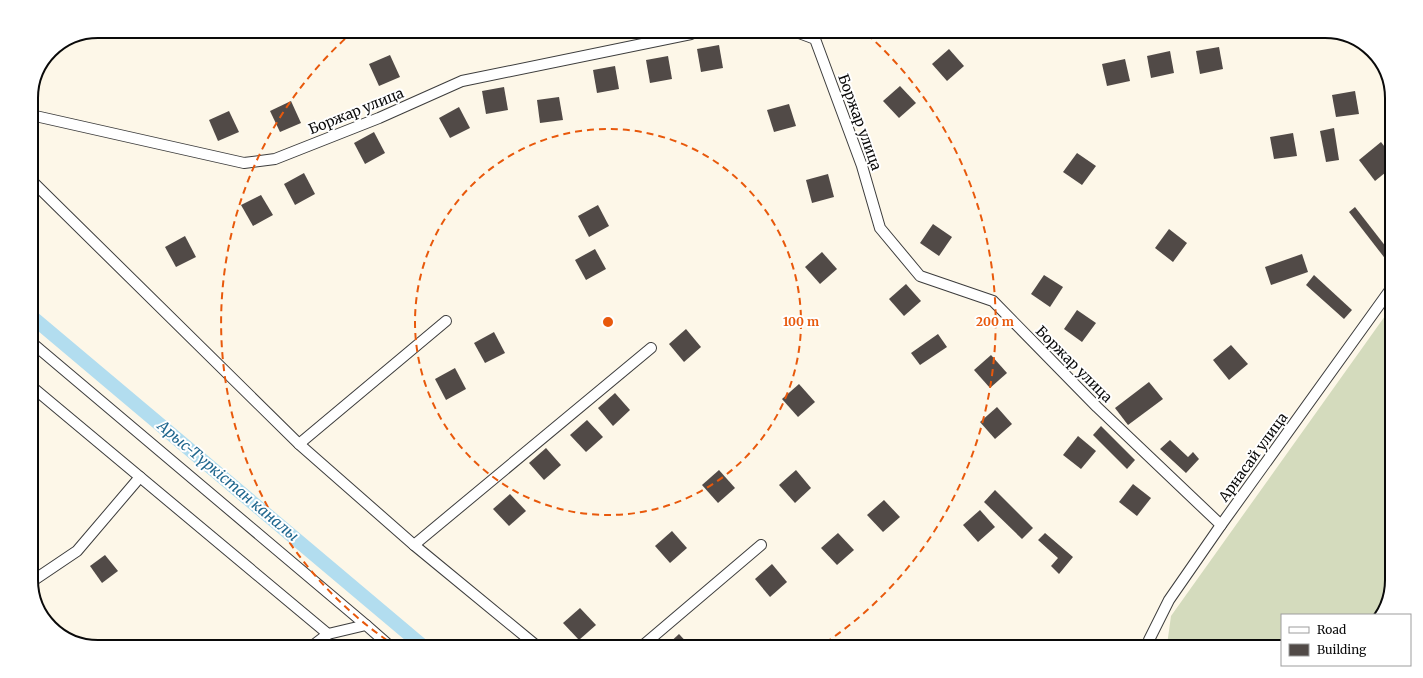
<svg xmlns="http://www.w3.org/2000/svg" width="1423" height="678" viewBox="0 0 1423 678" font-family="Merriweather,serif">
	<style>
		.cemetery { fill: #d4dbbd }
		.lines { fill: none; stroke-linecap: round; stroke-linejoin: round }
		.canal { stroke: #b2ddef; stroke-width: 14 }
		.building { fill: #514a47 }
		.minor-casing { stroke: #3d3d3d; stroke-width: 12 }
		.minor { stroke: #fff; stroke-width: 10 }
		.ring { fill: none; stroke: #e8590c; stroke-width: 2; stroke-dasharray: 7 5 }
		.labels { text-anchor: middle; stroke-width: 4; stroke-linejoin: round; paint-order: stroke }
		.street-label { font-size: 14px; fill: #0a0a0a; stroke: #fff }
		.water-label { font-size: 15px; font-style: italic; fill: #20678e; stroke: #fff }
		.rim { fill: none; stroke: #0a0a0a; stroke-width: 2 }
		.centre { fill: #e8590c; stroke: #fff; stroke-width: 2 }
		.ring-label { font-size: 12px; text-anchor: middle; font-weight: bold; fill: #e8590c; stroke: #fff; stroke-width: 4; stroke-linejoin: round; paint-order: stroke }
	</style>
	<rect width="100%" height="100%" fill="#fdf7e8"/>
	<path class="cemetery" d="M 1390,309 L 1387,606 L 1379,615 L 1282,615 L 1282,647 L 1171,647 L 1167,645 L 1171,616 Z"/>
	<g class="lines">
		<path class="canal" d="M 31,316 L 424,647"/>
	</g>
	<g class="building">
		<path d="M 1140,32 L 1178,32 L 1141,39 Z"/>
		<path d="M 719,45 L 723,68 L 701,72 L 697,49 Z"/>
		<path d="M 1219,47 L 1223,69 L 1200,74 L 1196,51 Z"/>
		<path d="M 949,49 L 964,66 L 947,81 L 932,64 Z"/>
		<path d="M 1170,51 L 1174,73 L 1151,78 L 1147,56 Z"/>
		<path d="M 390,55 L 400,77 L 379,86 L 369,64 Z"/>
		<path d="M 668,56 L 672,79 L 650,83 L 646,60 Z"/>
		<path d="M 1125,59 L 1130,81 L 1107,86 L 1102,64 Z"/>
		<path d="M 615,66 L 619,89 L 597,93 L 593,70 Z"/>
		<path d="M 900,86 L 916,103 L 899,118 L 883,101 Z"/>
		<path d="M 504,87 L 508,110 L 486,114 L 482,91 Z"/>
		<path d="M 1355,91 L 1359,114 L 1336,117 L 1332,95 Z"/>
		<path d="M 559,97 L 563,120 L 540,123 L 537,100 Z"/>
		<path d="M 291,101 L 301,123 L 280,132 L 270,111 Z"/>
		<path d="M 789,104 L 796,126 L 774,132 L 767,110 Z"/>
		<path d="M 459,107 L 470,128 L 450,138 L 439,118 Z"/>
		<path d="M 229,111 L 239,132 L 218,141 L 209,120 Z"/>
		<path d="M 1334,128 L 1339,160 L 1326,162 L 1320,131 Z"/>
		<path d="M 374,132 L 385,153 L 365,164 L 354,143 Z"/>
		<path d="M 1293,133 L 1297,156 L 1274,159 L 1270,137 Z"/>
		<path d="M 1381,142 L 1391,155 L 1391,168 L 1375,181 L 1359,160 Z"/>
		<path d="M 1077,153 L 1096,166 L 1082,185 L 1063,172 Z"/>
		<path d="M 304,173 L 315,194 L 295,205 L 284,184 Z"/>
		<path d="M 828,174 L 834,197 L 812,203 L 806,180 Z"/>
		<path d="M 261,195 L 273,215 L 253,226 L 241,205 Z"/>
		<path d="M 598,205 L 609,226 L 589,237 L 578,216 Z"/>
		<path d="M 1355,207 L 1390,252 L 1390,258 L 1387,261 L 1349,212 Z"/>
		<path d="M 933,224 L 952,237 L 939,256 L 920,243 Z"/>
		<path d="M 1169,229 L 1187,243 L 1173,262 L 1155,248 Z"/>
		<path d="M 185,236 L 196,257 L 176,267 L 165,247 Z"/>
		<path d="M 595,249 L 606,269 L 586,280 L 575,260 Z"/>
		<path d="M 822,252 L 837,269 L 820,284 L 805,267 Z"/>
		<path d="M 1302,254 L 1308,272 L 1271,285 L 1265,267 Z"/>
		<path d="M 1044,275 L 1063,287 L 1050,307 L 1031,294 Z"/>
		<path d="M 1314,275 L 1352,310 L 1344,319 L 1306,285 Z"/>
		<path d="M 906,284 L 921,301 L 904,316 L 889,299 Z"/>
		<path d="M 1077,310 L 1096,323 L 1082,342 L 1064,329 Z"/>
		<path d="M 686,329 L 701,347 L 684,362 L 669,344 Z"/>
		<path d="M 494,332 L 505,353 L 485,363 L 474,343 Z"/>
		<path d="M 938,334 L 947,347 L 920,365 L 911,353 Z"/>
		<path d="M 1231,345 L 1248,364 L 1229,380 L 1213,360 Z"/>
		<path d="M 991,355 L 1007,373 L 990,388 L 974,370 Z"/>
		<path d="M 455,368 L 466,389 L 446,400 L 435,379 Z"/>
		<path d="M 1149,382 L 1163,399 L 1128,425 L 1115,408 Z"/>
		<path d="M 799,384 L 815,402 L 798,417 L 782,399 Z"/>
		<path d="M 615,393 L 630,410 L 613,426 L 598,408 Z"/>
		<path d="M 997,407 L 1012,424 L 995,439 L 980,422 Z"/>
		<path d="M 587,420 L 603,437 L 586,452 L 570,435 Z"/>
		<path d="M 1101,426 L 1135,460 L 1127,469 L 1093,435 Z"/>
		<path d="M 1078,436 L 1096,451 L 1081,469 L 1063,455 Z"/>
		<path d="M 1170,440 L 1188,457 L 1193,452 L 1199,459 L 1186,473 L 1160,449 Z"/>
		<path d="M 546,448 L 561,465 L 544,480 L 529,463 Z"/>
		<path d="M 719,470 L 735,488 L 718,503 L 702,485 Z"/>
		<path d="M 796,470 L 811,488 L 795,503 L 779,485 Z"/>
		<path d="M 1133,484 L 1151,498 L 1137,516 L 1119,502 Z"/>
		<path d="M 995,490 L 1033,528 L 1022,539 L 984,502 Z"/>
		<path d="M 510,494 L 526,511 L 509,526 L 493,509 Z"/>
		<path d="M 884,500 L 900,517 L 883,532 L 867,515 Z"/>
		<path d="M 980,510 L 995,527 L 978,542 L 963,525 Z"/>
		<path d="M 672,531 L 687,548 L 670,563 L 655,546 Z"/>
		<path d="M 838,533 L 854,550 L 837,565 L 821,548 Z"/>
		<path d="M 1045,533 L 1073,557 L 1059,574 L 1051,566 L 1058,558 L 1038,540 Z"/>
		<path d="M 105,555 L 118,571 L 102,583 L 90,566 Z"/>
		<path d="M 772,564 L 787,582 L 770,597 L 755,579 Z"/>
		<path d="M 580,608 L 596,625 L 579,640 L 563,623 Z"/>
		<path d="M 679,634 L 691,647 L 665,647 Z"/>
	</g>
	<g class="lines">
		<defs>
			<g id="minor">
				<path d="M 799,33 L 815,39 L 862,166 L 880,228 L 920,276 L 993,301 L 1097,407 L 1221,525"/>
				<path d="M 31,115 L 244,163 L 275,159 L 379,118 L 462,81 L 691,34"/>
				<path d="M 31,180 L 299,444 L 414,545 L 538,647"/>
				<path d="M 31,342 L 366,625"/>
				<path d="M 31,386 L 328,634"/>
				<path d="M 299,444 L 446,321"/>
				<path d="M 414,545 L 651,348"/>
				<path d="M 31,582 L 77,551 L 140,477"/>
				<path d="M 311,647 L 328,634 L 366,625 L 391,647"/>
				<path d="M 641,647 L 761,545"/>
				<path d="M 1148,647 L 1149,640 L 1169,600 L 1221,525 L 1390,290"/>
			</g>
		</defs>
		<use href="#minor" class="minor-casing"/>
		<use href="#minor" class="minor"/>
	</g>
	<g class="ring">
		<circle cx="608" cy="322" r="193"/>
		<path d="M397 647A387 387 0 0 1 347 37M867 34A387 387 0 0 1 819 647"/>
	</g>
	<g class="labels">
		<g class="street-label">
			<text transform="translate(356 111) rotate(-22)" y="5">Боржар улица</text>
			<text transform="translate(860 122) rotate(70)" y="5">Боржар улица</text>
			<text transform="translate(1074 364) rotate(45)" y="5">Боржар улица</text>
			<text transform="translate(1253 457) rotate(-54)" y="5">Арнасай улица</text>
		</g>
		<g class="water-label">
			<text transform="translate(228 481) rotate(40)" y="5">Арыс-Түркістан каналы</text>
		</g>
	</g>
	<path d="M0 0H1423V678H0ZM98 38H1325A60 60 0 0 1 1385 98V580A60 60 0 0 1 1325 640H98A60 60 0 0 1 38 580V98A60 60 0 0 1 98 38Z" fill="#fff" fill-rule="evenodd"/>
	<path class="rim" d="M98 38H1325A60 60 0 0 1 1385 98V580A60 60 0 0 1 1325 640H98A60 60 0 0 1 38 580V98A60 60 0 0 1 98 38Z"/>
	<circle cx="608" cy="322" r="6" class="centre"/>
	<g class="ring-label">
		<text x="801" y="326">100 m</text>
		<text x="995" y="326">200 m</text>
	</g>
	<rect x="1281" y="614" width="130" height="52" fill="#ffffff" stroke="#9d9d9d"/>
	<rect x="1289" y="627" width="20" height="6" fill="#ffffff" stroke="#9d9d9d"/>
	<text x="1317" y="634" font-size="12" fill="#0a0a0a">Road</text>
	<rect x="1289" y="644" width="20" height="12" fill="#514a47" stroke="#9d9d9d"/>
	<text x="1317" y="654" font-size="12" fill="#0a0a0a">Building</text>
</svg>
